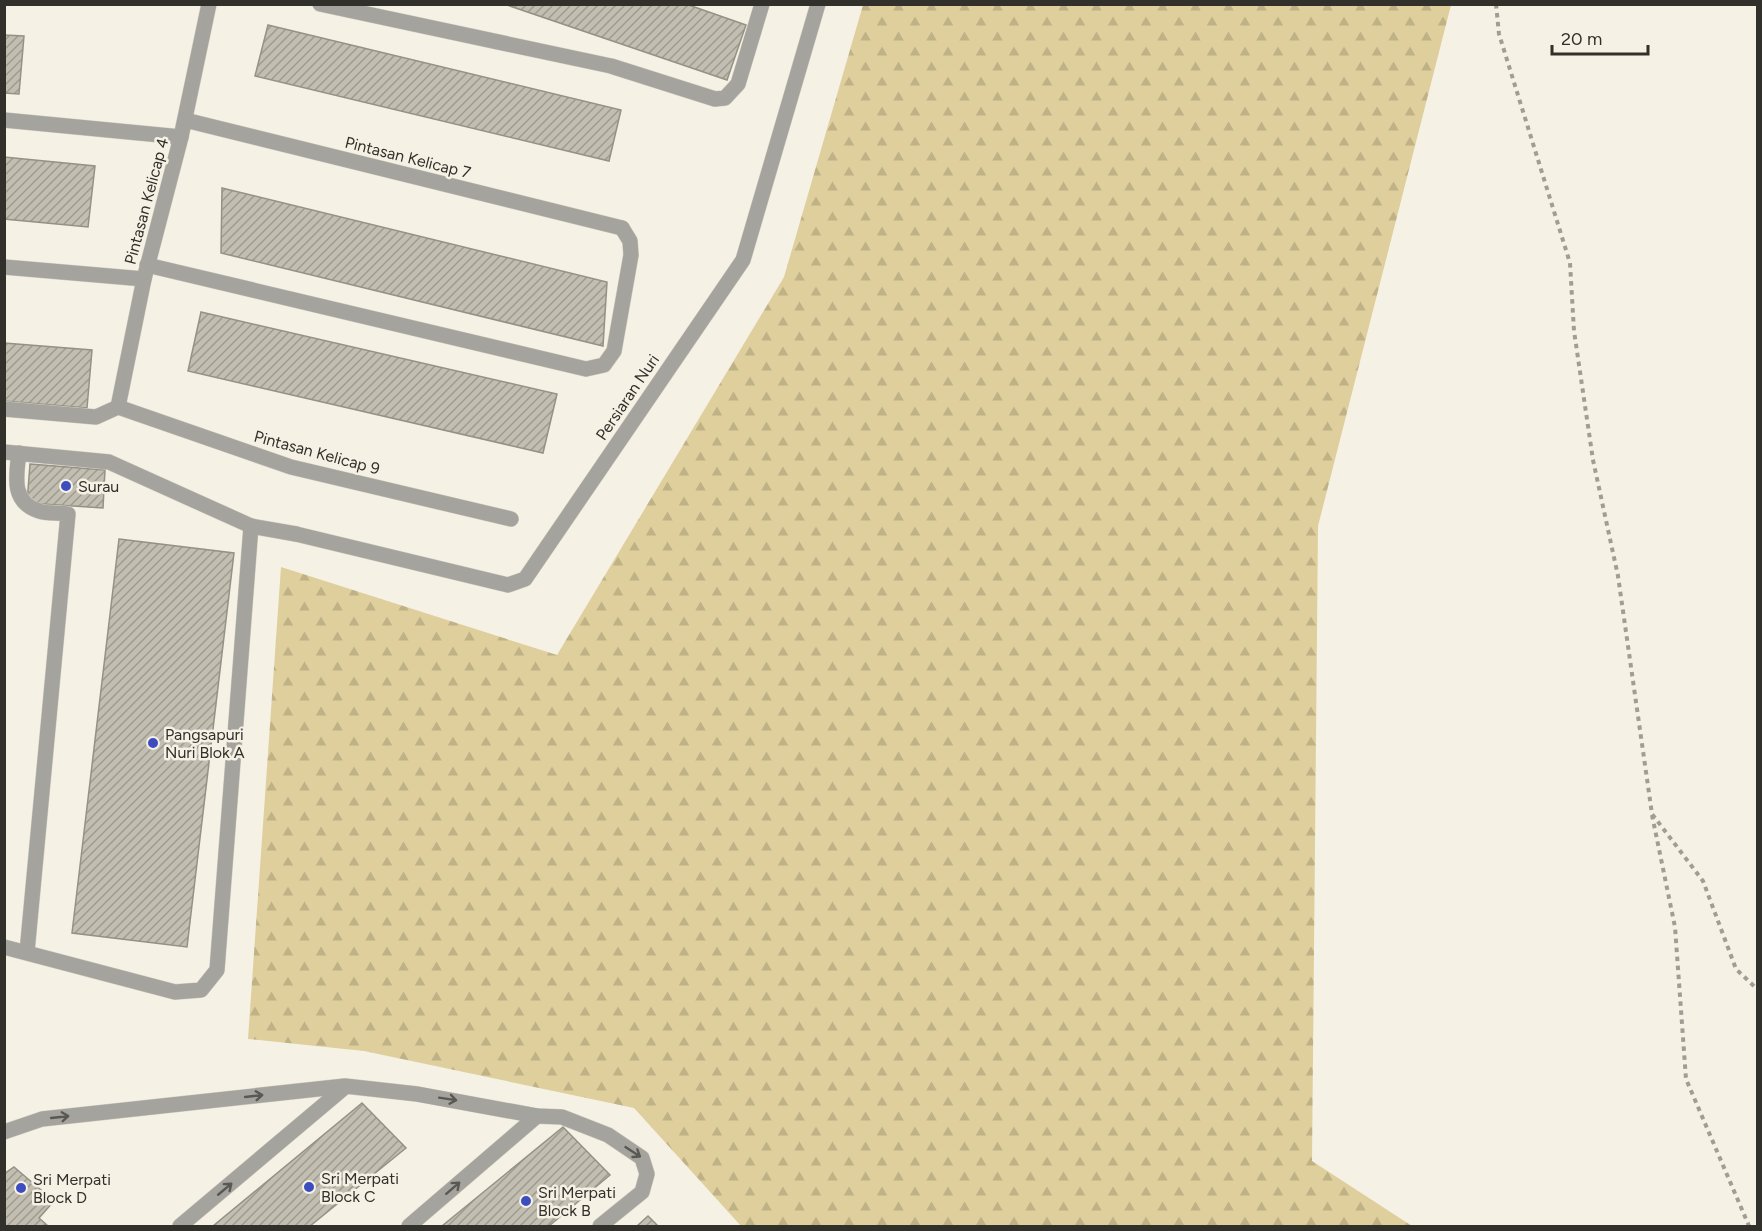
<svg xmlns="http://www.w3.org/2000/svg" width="1762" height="1231" viewBox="0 0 1762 1231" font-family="Figtree,sans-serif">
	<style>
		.forest { fill: url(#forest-firs) }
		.building { fill: url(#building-hatch); stroke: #959185; stroke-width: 1.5 }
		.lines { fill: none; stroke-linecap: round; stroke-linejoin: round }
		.lane-casing { stroke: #d2cec3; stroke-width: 16 }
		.street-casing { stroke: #d2cec3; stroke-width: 16 }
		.path { stroke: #a19d94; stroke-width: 4; stroke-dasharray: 4.5 4.5; stroke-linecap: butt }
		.lane { stroke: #a5a39e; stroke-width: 15 }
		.street { stroke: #a5a39e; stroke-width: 15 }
		.oneway { stroke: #5a5853 }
		.poi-dot { fill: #3d4dc0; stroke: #f5f1e4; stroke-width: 2 }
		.labels { text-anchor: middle; stroke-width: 5; stroke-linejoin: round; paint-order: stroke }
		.street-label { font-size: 16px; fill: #32302b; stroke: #f5f1e4 }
		.poi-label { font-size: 16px; fill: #32302b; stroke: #f5f1e4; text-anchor: start }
	</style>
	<defs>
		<pattern id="forest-firs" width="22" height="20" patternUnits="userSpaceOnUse" patternTransform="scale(1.5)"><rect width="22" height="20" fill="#dfcf9d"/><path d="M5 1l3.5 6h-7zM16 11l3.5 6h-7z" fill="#c0b287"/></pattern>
		<pattern id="building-hatch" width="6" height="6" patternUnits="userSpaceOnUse" patternTransform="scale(1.5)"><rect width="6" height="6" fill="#c2beb1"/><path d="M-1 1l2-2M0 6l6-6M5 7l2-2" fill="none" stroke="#9e9b90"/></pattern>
	</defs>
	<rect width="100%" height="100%" fill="#f5f1e4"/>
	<path class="forest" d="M 863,5 L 1451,5 L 1318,526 L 1312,1161 L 1412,1226 L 741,1226 L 634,1108 L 364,1051 L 248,1039 L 281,567 L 557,655 L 784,277 Z"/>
	<g class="building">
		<path d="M 504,4 L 686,4 L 746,25 L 727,80 Z"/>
		<path d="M 268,25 L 621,110 L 609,161 L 255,76 Z"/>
		<path d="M 4,35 L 24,36 L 19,94 L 4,93 Z"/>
		<path d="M 4,157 L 95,166 L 88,227 L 4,219 Z"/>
		<path d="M 222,188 L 607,282 L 603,346 L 221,253 Z"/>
		<path d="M 201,312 L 557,394 L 543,453 L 188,371 Z"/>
		<path d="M 4,343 L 92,350 L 87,408 L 4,401 Z"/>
		<path d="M 30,464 L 105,470 L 103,508 L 27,503 Z"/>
		<path d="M 119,539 L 234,553 L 187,947 L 72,933 Z"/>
		<path d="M 362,1103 L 406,1148 L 310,1226 L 213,1226 Z"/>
		<path d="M 563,1127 L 610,1175 L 549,1226 L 442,1226 Z"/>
		<path d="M 14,1167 L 54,1201 L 39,1218 L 48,1226 L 4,1226 L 4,1174 Z"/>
		<path d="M 648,1216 L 658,1226 L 637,1226 Z"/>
	</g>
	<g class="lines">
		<defs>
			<g id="lane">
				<path d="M 320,4 L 611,66 L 715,99 L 725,98 L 738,84 L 762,4"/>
				<path d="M 4,120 L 181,137"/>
				<path d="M 147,265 L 586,369 L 604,365 L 614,351 L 631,255 L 630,241 L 622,228"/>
				<path d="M 4,409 L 96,417 L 118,407"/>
				<path d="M 4,452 L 109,462 L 251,526 L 296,534"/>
				<path d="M 19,453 C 16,476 11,502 39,511 C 47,514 59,512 68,514 L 27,952"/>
				<path d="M 4,947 L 175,992 L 201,990 L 217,970 L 251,526"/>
				<path d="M 4,1132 L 42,1119 L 345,1086 L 417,1094 L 537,1116 L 562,1117 L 608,1135 L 642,1158 L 647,1174 L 642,1192 L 600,1226"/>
				<path d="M 180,1226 L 345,1087"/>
				<path d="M 409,1226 L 537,1116"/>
			</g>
			<g id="street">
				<path d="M 209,4 L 181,137 L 144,279 L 118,407 L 291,467 L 511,519"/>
				<path d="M 185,120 L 622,228"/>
				<path d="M 4,267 L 144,279"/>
				<path d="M 296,534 L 508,585 L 525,579 L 743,260 L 818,4"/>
			</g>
		</defs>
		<use href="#lane" class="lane-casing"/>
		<use href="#street" class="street-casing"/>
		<g class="path">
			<path d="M 1496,4 L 1499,34 L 1570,263 L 1574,331 L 1593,460 L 1618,576 L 1652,814 L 1703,881 L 1736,969 L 1758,990"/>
			<path d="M 1652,815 L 1675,927 L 1686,1079 L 1749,1226"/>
		</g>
		<use href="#lane" class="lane"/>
		<use href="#street" class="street"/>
	</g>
	<defs><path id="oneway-shaft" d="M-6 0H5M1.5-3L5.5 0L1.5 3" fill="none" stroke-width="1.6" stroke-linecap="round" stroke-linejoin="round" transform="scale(1.5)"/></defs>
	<g class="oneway">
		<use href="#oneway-shaft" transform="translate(254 1096) rotate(-6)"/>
		<use href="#oneway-shaft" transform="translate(448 1099) rotate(9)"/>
		<use href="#oneway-shaft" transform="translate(60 1117) rotate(-6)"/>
		<use href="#oneway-shaft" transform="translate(633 1152) rotate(33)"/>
		<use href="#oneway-shaft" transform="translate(453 1188) rotate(-41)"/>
		<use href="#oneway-shaft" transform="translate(225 1189) rotate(-40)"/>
	</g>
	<g class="poi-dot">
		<circle cx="66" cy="486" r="6"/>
		<circle cx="153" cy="743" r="6"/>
		<circle cx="309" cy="1187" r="6"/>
		<circle cx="21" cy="1188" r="6"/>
		<circle cx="526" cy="1201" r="6"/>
	</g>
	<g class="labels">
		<g class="street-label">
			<text transform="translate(408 157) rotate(14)" y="6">Pintasan Kelicap 7</text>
			<text transform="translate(146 201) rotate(-75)" y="6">Pintasan Kelicap 4</text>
			<text transform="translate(627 397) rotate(-56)" y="6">Persiaran Nuri</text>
			<text transform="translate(317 452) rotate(15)" y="6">Pintasan Kelicap 9</text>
		</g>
		<g class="poi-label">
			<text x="78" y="492">Surau</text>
			<text x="165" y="740">Pangsapuri<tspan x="165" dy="18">Nuri Blok A</tspan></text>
			<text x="321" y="1184">Sri Merpati<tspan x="321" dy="18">Block C</tspan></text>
			<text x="33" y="1185">Sri Merpati<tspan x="33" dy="18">Block D</tspan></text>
			<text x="538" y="1198">Sri Merpati<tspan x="538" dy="18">Block B</tspan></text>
		</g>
	</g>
	<rect width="1762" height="1231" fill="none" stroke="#32302b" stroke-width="12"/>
	<path d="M1552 45v9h96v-9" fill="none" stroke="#32302b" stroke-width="3"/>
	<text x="1561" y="45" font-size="18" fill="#32302b" stroke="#f5f1e4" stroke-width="4.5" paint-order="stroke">20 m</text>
</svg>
